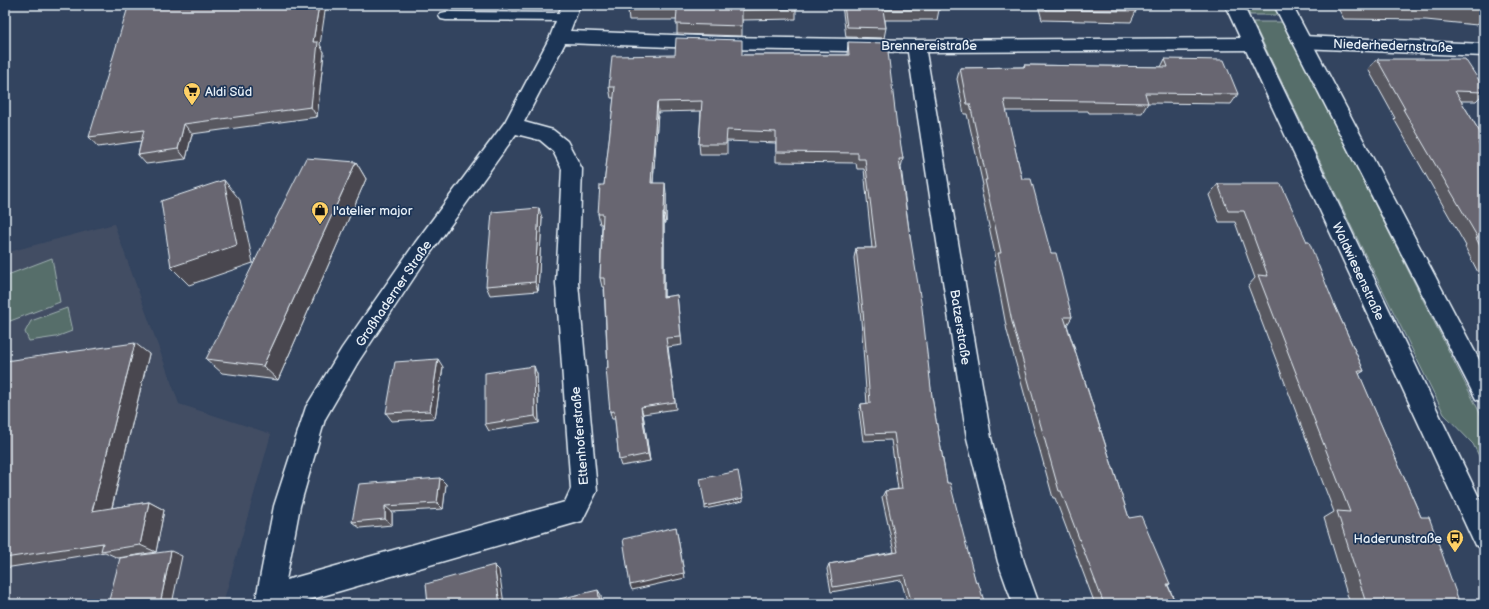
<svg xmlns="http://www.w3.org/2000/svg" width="1489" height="609" viewBox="0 0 1489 609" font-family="'Balsamiq Sans',sans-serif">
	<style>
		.built { fill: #434e64 }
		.green { fill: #566e6a; stroke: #9fb0b1 }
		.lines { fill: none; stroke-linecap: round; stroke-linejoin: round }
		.lane-casing { stroke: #e8f1f8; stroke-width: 3 }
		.street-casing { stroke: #e8f1f8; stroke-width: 3 }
		.secondary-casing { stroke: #e8f1f8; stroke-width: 3 }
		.lane { fill: #1d3557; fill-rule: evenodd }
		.street { fill: #1d3557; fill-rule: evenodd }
		.secondary { fill: #1d3557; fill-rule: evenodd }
		.wall { fill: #595861; stroke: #e8f1f8 }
		.shaded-wall { fill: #48474f; stroke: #e8f1f8 }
		.building { fill: #676671; stroke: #e8f1f8 }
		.labels { text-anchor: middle; stroke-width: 3.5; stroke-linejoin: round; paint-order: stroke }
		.street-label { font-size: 13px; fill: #e8f1f8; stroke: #1d3557 }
		.poi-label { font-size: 13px; fill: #e8f1f8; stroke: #1d3557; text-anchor: start }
	</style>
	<rect width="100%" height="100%" fill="#33445f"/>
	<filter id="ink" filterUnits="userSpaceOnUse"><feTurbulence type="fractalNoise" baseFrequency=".025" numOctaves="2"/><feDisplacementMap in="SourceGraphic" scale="8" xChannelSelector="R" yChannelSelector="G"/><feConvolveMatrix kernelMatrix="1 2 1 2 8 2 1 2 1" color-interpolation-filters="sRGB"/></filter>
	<g filter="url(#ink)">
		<path class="built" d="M 114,224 L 179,404 L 271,434 L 225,596 L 224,604 L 5,604 L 5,253 Z"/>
		<g class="green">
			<path d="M 1245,5 L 1274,5 L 1279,15 L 1250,15 Z"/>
			<path d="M 1253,22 L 1283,22 L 1484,421 L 1484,466 L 1473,444 L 1444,414 L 1353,230 Z"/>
			<path d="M 52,258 L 60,302 L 5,323 L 5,276 Z"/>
			<path d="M 67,308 L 72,331 L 56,337 L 29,341 L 25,332 L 31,321 Z"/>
		</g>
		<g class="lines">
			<defs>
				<path id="lane" d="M 446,12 L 567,13 L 572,14 L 574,17 L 572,20 L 567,21 L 446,20 L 441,19 L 439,16 L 441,13 Z"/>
				<g id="street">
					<path d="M 562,5 L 580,5 L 570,31 L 724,37 L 916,40 L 1252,38 L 1258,40 L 1261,44 L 1258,48 L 1252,50 L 926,52 L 991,438 L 1024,562 L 1039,604 L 1013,604 L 998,562 L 967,438 L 908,52 L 724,49 L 565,43 L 524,122 L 553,130 L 567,141 L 582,169 L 578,283 L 597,491 L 582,521 L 295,604 L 255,604 L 274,506 L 306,407 L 342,348 L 415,243 L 505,122 L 550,37 ZM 516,134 L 540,140 L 553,151 L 562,169 L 556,283 L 571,489 L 565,502 L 286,580 L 300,506 L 325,419 L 358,362 L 429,255 Z"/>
					<path d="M 1302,36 L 1484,44 L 1484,56 L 1302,48 L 1296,46 L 1293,42 L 1296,38 Z"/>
				</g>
				<g id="secondary">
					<path d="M 1225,5 L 1243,5 L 1484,508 L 1484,549 L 1475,545 Z"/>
					<path d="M 1274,5 L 1292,5 L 1484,369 L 1484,403 L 1476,399 Z"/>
				</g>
			</defs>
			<use href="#lane" class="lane-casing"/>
			<use href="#street" class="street-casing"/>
			<use href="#secondary" class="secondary-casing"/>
			<use href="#lane" class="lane"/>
			<use href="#street" class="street"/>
			<use href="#secondary" class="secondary"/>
		</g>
		<g class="wall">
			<path d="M 842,5 L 939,5 L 939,10 L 937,20 L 885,20 L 886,28 L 884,38 L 846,37 Z"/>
			<path d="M 1038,5 L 1134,5 L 1136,11 L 1131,22 L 1042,20 Z"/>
			<path d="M 1336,5 L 1484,5 L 1484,24 L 1479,23 L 1477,25 L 1426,20 L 1344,19 Z"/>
			<path d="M 796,9 L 796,19 L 742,20 L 742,36 L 677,34 L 677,20 L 629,20 L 628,10 Z"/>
			<path d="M 848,42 L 897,127 L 903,159 L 901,167 L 909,230 L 932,397 L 947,483 L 976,583 L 985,604 L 908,604 L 901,580 L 831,592 L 827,569 L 829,564 L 894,552 L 882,497 L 885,491 L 898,489 L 891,440 L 863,441 L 859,411 L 861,404 L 867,404 L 861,320 L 854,258 L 856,248 L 872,248 L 864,169 L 857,169 L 856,163 L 776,162 L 776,143 L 727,141 L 727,154 L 700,154 L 699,144 L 701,111 L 658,112 L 653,183 L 666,193 L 666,222 L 664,222 L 664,297 L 677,295 L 682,345 L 668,347 L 676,409 L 643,414 L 650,461 L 621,466 L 619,460 L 615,419 L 612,419 L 610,412 L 604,287 L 602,287 L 600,278 L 602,224 L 600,224 L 598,214 L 604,185 L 614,98 L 611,98 L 609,87 L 742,55 L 847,55 Z"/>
			<path d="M 320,45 L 324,52 L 317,117 L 192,134 L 186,159 L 146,164 L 138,155 L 141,141 L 98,147 L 89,137 Z"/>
			<path d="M 1165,59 L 1238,94 L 1231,104 L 1148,103 L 1142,113 L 1089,113 L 1088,111 L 1006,111 L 1022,179 L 1051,253 L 1072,317 L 1067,325 L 1129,518 L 1170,584 L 1168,585 L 1176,604 L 1095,604 L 1055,498 L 1053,498 L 1007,331 L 994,262 L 996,259 L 981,189 L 983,185 L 967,114 L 964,114 L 957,79 L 960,68 L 1024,67 L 1024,65 L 1161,67 Z"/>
			<path d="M 1377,59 L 1484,88 L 1484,93 L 1476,101 L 1461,101 L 1484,139 L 1484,145 L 1481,147 L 1484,151 L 1484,284 L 1465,247 L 1466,246 L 1394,119 L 1395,118 L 1368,69 Z"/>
			<path d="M 356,162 L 366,179 L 278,380 L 222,373 L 206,359 Z"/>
			<path d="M 1218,184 L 1334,304 L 1364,371 L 1359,374 L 1421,517 L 1460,604 L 1350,604 L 1324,518 L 1334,512 L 1248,286 L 1255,278 L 1235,222 L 1219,222 L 1209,195 Z"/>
			<path d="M 542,218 L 538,291 L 490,295 L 486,286 Z"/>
			<path d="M 149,354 L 112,508 L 149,502 L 164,510 L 156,552 L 118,558 L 105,552 L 5,568 L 5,361 Z"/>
			<path d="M 443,367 L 435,418 L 392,421 L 386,413 Z"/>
			<path d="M 537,374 L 539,423 L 489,431 L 485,424 Z"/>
			<path d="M 440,478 L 446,484 L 443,509 L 392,512 L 392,525 L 360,528 L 352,522 Z"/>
		</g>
		<g class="shaded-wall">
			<path d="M 319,5 L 326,5 L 320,45 L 324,52 L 317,117 L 311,107 L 313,42 Z"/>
			<path d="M 657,102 L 658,112 L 652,193 L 651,183 Z"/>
			<path d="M 184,124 L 192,134 L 186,159 L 178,149 Z"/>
			<path d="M 356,162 L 366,179 L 278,380 L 263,366 Z"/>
			<path d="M 224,180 L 240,200 L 253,263 L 189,285 L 171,267 Z"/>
			<path d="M 665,183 L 666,193 L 666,222 L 664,213 Z"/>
			<path d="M 539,208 L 542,218 L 538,291 L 535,282 Z"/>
			<path d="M 663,213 L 664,222 L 664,305 L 663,297 Z"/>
			<path d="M 135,343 L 149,354 L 109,519 L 92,511 Z"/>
			<path d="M 438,359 L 443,367 L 435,418 L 430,411 Z"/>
			<path d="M 534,366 L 537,374 L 539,423 L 535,416 Z"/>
			<path d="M 641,407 L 643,414 L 650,461 L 648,454 Z"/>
			<path d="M 440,478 L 446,484 L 443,509 L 437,503 Z"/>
			<path d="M 743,498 L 743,501 L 705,509 L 705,506 Z"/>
			<path d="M 149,502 L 164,510 L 156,552 L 140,545 Z"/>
			<path d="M 385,506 L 392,512 L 392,525 L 385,519 Z"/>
			<path d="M 676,527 L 685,578 L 632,590 L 630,585 Z"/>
			<path d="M 171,551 L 182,556 L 172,604 L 160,604 Z"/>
			<path d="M 494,565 L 499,570 L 504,604 L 500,604 Z"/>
			<path d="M 598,590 L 601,595 L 602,604 L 600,604 Z"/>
		</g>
		<g class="building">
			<path d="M 145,5 L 319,5 L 313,42 L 318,42 L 311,107 L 184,124 L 178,149 L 138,155 L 144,130 L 89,137 L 128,7 Z"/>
			<path d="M 628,5 L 796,5 L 796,9 L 742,10 L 742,26 L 676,24 L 677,10 L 628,10 Z"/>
			<path d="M 844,5 L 939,5 L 939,10 L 883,10 L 886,28 L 847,27 Z"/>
			<path d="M 1044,5 L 1134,5 L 1136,11 L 1046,10 Z"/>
			<path d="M 1473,5 L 1484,5 L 1484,6 Z"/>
			<path d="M 676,38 L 742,40 L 742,55 L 849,55 L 848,42 L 887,43 L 897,127 L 898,127 L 903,159 L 899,159 L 909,230 L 922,308 L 932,397 L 947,483 L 950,483 L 976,583 L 978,582 L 985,604 L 912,604 L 904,575 L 833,587 L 829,564 L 898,552 L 885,491 L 902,489 L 894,433 L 865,434 L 861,404 L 870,403 L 863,311 L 856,248 L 876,248 L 865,159 L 858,159 L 858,153 L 776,152 L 776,132 L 727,130 L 726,144 L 699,144 L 702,101 L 657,102 L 651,183 L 665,183 L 664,213 L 663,213 L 663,297 L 677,295 L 681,337 L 666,338 L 675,402 L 641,407 L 648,454 L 619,460 L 614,411 L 610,412 L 606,368 L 608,368 L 604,278 L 600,278 L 603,214 L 598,214 L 600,185 L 604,185 L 615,87 L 609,87 L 612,56 L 675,55 Z"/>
			<path d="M 1165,59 L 1224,60 L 1238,94 L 1145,93 L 1148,103 L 1094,102 L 1093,101 L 1004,100 L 1022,179 L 1031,179 L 1051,253 L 1056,253 L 1072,317 L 1064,317 L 1129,518 L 1141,516 L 1170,584 L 1167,584 L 1176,604 L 1104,604 L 1061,491 L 1059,491 L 1012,322 L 998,253 L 1001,253 L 985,180 L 987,180 L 970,104 L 967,104 L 960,68 L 1025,67 L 1024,65 L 1168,67 Z"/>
			<path d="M 1377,59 L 1465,59 L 1484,88 L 1484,92 L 1455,91 L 1484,139 L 1484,143 L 1478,143 L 1484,151 L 1484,254 L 1476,238 L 1478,238 L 1403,109 L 1405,109 Z"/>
			<path d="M 306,158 L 356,162 L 263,366 L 206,359 Z"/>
			<path d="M 224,180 L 237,245 L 171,267 L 161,201 Z"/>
			<path d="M 1218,184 L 1281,184 L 1307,242 L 1309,242 L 1334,304 L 1364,371 L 1358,371 L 1421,517 L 1429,517 L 1460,604 L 1409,604 L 1365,600 L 1337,511 L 1350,512 L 1258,275 L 1268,276 L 1244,211 L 1228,211 Z"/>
			<path d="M 539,208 L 535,282 L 486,286 L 492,212 Z"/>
			<path d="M 135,343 L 92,511 L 149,502 L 140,545 L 101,551 L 103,543 L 5,558 L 5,361 Z"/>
			<path d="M 438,359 L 430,411 L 386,413 L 395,362 Z"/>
			<path d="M 534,366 L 535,416 L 485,424 L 485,373 Z"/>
			<path d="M 738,471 L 743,498 L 705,506 L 700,479 Z"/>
			<path d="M 440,478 L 437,503 L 385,506 L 385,519 L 352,522 L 359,484 Z"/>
			<path d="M 676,527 L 684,573 L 630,585 L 623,539 Z"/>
			<path d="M 171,551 L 160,604 L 108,604 L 120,558 Z"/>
			<path d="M 494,565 L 500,604 L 428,604 L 426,584 Z"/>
			<path d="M 598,590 L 600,604 L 560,604 L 559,599 Z"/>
		</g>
	</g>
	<defs>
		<symbol id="supermarket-pin" viewBox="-11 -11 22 30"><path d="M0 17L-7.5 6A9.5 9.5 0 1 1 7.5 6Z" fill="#ffd166" stroke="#1d3557"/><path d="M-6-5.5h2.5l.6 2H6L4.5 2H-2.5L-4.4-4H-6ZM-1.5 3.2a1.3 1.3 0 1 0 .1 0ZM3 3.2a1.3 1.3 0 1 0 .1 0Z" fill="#111"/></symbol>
		<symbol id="shop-pin" viewBox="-11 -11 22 30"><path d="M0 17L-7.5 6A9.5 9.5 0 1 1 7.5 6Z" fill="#ffd166" stroke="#1d3557"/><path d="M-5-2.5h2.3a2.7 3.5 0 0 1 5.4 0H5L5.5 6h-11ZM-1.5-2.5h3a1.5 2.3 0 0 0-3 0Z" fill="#111"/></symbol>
		<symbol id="bus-pin" viewBox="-11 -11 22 30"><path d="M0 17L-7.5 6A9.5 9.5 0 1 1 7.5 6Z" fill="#ffd166" stroke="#1d3557"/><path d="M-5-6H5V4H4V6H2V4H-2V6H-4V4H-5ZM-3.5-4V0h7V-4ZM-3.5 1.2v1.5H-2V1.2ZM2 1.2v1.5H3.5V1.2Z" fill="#111"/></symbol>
	</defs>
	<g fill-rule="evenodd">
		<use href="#supermarket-pin" x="182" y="81" width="20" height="27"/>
		<use href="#shop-pin" x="310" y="200" width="20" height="27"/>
		<use href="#bus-pin" x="1445" y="528" width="20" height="27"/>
	</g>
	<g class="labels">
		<g class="street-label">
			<text x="929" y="50">Brennereistraße</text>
			<text transform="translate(1393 45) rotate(2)" y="5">Niederhedernstraße</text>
			<text transform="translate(1359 271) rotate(65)" y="5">Waldwiesenstraße</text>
			<text transform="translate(393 293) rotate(-56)" y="5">Großhaderner Straße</text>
			<text transform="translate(961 327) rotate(81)" y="5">Batzerstraße</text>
			<text transform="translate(579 436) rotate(-95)" y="5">Ettenhoferstraße</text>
		</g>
		<g class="poi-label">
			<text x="205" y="96">Aldi Süd</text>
			<text x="333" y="215">l'atelier major</text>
			<text x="1442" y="543" text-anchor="end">Haderunstraße</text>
		</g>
	</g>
	<rect width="1489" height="609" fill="none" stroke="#1d3557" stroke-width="20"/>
	<rect x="10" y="10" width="1469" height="589" fill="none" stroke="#e8f1f8" stroke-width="1.5" filter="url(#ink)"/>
</svg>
